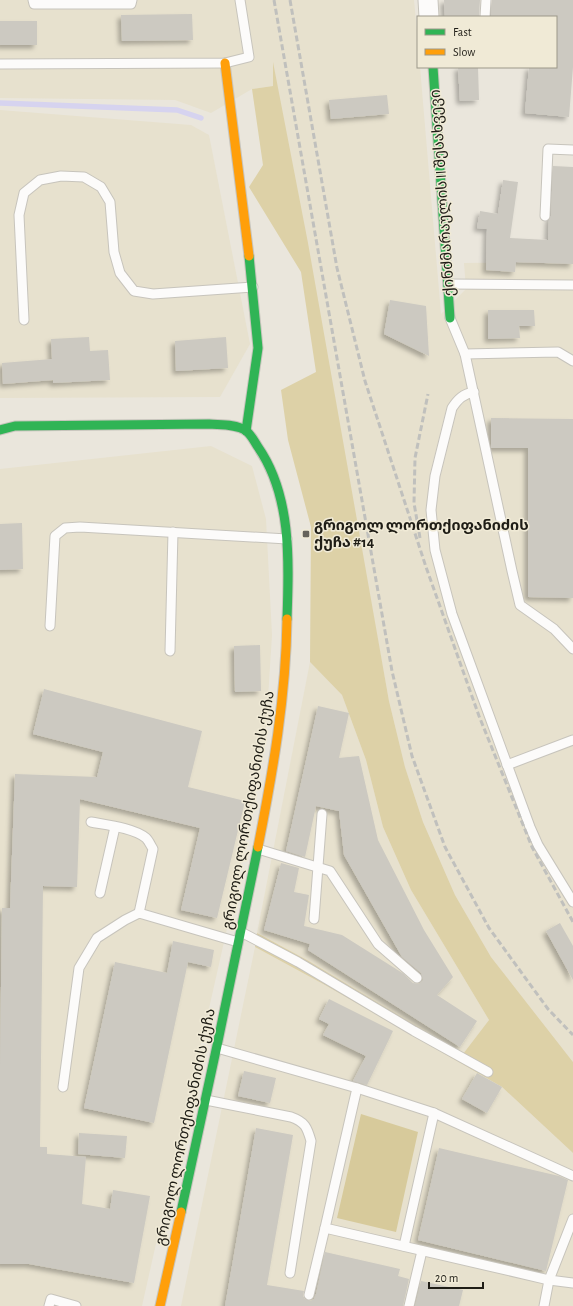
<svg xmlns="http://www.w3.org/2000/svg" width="573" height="1306" viewBox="0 0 573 1306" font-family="'Alegreya Sans','Noto Sans Georgian',sans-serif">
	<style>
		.built { fill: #e7e1ce }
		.green { fill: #ddd1a7 }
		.forest { fill: #d7ca9b }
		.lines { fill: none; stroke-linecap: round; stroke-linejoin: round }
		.stream { stroke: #d6d3ef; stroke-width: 5.5 }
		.building { fill: #ccc9c1; filter: url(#shadow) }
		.lane-casing { stroke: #c7c4bc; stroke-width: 11 }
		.street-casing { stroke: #c7c4bc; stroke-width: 21 }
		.fast-casing { stroke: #c7c4bc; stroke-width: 11 }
		.slow-casing { stroke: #c7c4bc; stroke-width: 11 }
		.lane { stroke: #fcfbfa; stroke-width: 9 }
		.street { stroke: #fcfbfa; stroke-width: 19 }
		.fast { stroke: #30b455; stroke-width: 9 }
		.slow { stroke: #ff9f0a; stroke-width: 9 }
		.rail { stroke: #c0c0bd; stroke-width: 3; stroke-dasharray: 6 3; stroke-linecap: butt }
		.poi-dot { fill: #66635b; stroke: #f0ead6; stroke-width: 1.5 }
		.labels { text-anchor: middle; stroke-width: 3; stroke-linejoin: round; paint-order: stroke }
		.street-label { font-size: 15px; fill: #1f1d16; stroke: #f0ead6 }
		.poi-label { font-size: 15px; font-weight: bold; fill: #1f1d16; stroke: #f0ead6; text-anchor: start }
	</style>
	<defs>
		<filter id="shadow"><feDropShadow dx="-3.5" dy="3.5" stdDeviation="2" flood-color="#0004"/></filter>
	</defs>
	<rect width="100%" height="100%" fill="#eae6dc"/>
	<g class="built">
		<path d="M 0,0 L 414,0 L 418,42 L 418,67 L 420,67 L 441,314 L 466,289 L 464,263 L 573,262 L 573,1062 L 491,957 L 455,895 L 423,822 L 405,767 L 389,701 L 273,65 L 273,86 L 252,89 L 211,113 L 175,100 L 0,98 Z"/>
		<path d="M 0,110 L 191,125 L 209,135 L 250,344 L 220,397 L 0,398 Z"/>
		<path d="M 211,446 L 252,466 L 266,519 L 272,635 L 265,744 L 233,902 L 142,1306 L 0,1306 L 0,469 Z"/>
		<path d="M 310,662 L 342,695 L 366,760 L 383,827 L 411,890 L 489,1020 L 463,1054 L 307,960 L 257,933 Z"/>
		<path d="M 255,947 L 325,985 L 502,1087 L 573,1153 L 573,1306 L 181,1306 Z"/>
	</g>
	<path class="green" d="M 273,62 L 308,243 L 389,701 L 405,767 L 423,822 L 455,895 L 491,957 L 573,1062 L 573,1153 L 502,1087 L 325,985 L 255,947 L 257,933 L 307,960 L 463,1054 L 489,1020 L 411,890 L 383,827 L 366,760 L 342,695 L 310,662 L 311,527 L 288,440 L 281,390 L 316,372 L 301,272 L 249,187 L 263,165 L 252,89 L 273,86 Z"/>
	<path class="forest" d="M 361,1114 L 418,1132 L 396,1232 L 337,1218 Z"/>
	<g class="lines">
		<path class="stream" d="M 0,103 L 177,110 L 201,118"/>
	</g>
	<g class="building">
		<path d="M 444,0 L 480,0 L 479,17 L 445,17 Z"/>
		<path d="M 492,0 L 573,0 L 573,67 L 569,117 L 525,113 L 529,67 L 556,67 L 556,17 L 491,17 Z"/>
		<path d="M 192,14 L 193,40 L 122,41 L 121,15 Z"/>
		<rect x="0" y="21" width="37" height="24"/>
		<path d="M 458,67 L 478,67 L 479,100 L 460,101 Z"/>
		<path d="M 387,95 L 389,114 L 331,119 L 329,100 Z"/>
		<path d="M 553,166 L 573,167 L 573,264 L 516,262 L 515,272 L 486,270 L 487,229 L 477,228 L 480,211 L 498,214 L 503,180 L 518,182 L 510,238 L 548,240 L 549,220 L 551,216 Z"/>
		<path d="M 390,300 L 426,306 L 429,356 L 384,334 Z"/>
		<path d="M 488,310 L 534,310 L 535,326 L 519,326 L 520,338 L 488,339 Z"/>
		<path d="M 89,337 L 90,351 L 108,350 L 110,380 L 53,383 L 53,380 L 3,384 L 2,363 L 52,359 L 51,339 Z"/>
		<path d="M 226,337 L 228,368 L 176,371 L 175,341 Z"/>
		<path d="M 491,418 L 573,419 L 573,598 L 528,597 L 528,448 L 491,448 Z"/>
		<path d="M 22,523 L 23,569 L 0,570 L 0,524 Z"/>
		<path d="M 260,645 L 261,691 L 235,692 L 234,646 Z"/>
		<path d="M 44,689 L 202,731 L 188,787 L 245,801 L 217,918 L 181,910 L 200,828 L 80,799 L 77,887 L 43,886 L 40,1147 L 47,1147 L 47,1154 L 86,1157 L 82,1204 L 110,1209 L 113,1190 L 150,1196 L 134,1283 L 29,1264 L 0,1264 L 0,1065 L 2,908 L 10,908 L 15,774 L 97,777 L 103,752 L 33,734 Z"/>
		<path d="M 318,706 L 349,713 L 339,758 L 359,756 L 378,840 L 424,930 L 453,977 L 437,995 L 477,1021 L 460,1047 L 308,950 L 310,944 L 264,930 L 281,863 L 299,868 L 294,892 L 309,895 L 304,926 L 342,935 L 404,974 L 413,983 L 419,984 L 423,980 L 421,973 L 402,957 L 344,855 L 339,811 L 316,806 L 305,857 L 286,851 Z"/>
		<path d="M 560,923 L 573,946 L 573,980 L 546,931 Z"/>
		<path d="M 173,941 L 214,950 L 211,967 L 188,962 L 154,1123 L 84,1108 L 115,962 L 167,973 Z"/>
		<path d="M 329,999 L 393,1031 L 367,1085 L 353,1081 L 366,1056 L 323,1035 L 329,1024 L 319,1019 Z"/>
		<path d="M 244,1071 L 276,1078 L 270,1103 L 238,1096 Z"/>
		<path d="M 477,1073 L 502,1087 L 487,1113 L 462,1099 Z"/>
		<path d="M 256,1128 L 293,1135 L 267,1285 L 304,1291 L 303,1296 L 305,1299 L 311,1301 L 314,1299 L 316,1294 L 325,1252 L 400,1269 L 398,1276 L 409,1279 L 403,1306 L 225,1306 Z"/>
		<path d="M 79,1133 L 127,1136 L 125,1158 L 78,1154 Z"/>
		<path d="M 439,1148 L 559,1176 L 568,1180 L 546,1271 L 418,1240 Z"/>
		<path d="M 421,1281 L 463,1290 L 459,1306 L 415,1306 Z"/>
	</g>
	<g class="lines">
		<defs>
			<g id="lane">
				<path d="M 33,0 L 34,4 L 131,4 L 132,0"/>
				<path d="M 485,17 L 486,0"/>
				<path d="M 0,64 L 225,63 L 249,57 L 240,0"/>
				<path d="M 545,216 L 548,149 L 573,150"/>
				<path d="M 448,284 L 573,285"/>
				<path d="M 450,318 L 465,354 L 558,352 L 573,361"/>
				<path d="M 24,320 L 19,215 L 24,193 L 40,180 L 61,176 L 84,177 L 101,187 L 110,202 L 114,252 L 120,273 L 134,291 L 153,294 L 253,287"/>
				<path d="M 465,354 L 512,571 L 520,605 L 554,629 L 573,649"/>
				<path d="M 474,392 C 463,394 458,399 452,408 L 435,476 L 431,510 L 435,550 L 452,614 L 530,827 L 538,845 L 573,902"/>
				<path d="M 50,626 L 55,536 L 65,528 L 80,527 L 287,539"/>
				<path d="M 170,651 L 173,532"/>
				<path d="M 507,765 L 573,740"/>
				<path d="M 91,822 C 107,825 134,828 146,838 C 149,841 151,846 153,849 L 139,913"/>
				<path d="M 258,849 L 330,871 L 378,944 L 417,978"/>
				<path d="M 100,893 L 115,827"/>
				<path d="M 314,919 L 322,814"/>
				<path d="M 241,932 L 298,962 L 414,1031 L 488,1072"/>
				<path d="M 217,1048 L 357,1088 L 325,1228 L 549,1280 L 573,1283"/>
				<path d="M 63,1087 L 79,968 L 97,938 L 125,920 L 139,913 L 238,942"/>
				<path d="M 357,1088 L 434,1113 L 573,1176"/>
				<path d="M 206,1100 L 291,1117 C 305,1122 307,1127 311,1141 L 290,1273"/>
				<path d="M 404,1246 L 434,1113"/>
				<path d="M 309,1295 L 325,1228"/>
				<path d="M 49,1306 L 51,1299 L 76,1306"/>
				<path d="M 409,1306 L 422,1251"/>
				<path d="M 544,1306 L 549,1280 L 573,1219"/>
			</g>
			<path id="street" d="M 428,0 L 429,17"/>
			<g id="fast">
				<path d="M 433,67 L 450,318"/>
				<path d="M 0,430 L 15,426 L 209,424 C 221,425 235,424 245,430 C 251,434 254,441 258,447 C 292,496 289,562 287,619"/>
				<path d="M 246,431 L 258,348 L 249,256"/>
				<path d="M 181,1212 L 218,1041 L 258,847"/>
			</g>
			<g id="slow">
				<path d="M 225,63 L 249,256"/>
				<path d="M 258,847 C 273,771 286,697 287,619"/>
				<path d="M 160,1306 L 181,1212"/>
			</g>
		</defs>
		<use href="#lane" class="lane-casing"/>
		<use href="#street" class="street-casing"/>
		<use href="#fast" class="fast-casing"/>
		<use href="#slow" class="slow-casing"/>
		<use href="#lane" class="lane"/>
		<use href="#street" class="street"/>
		<use href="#fast" class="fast"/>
		<use href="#slow" class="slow"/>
		<g class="rail">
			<path d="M 274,0 L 392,671 L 412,756 L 445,847 L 489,928 L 548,1009 L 573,1035"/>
			<path d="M 290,0 L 337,268 L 365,381 L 426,567 L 479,716 L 532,847 L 573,922"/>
			<path d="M 420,538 L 414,503 L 415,458 L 428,394"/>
		</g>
	</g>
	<rect class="poi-dot" x="302" y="530" width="8" height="8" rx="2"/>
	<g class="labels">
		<g class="street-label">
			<text transform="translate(442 193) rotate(-94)" y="5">ქინძმარაულის II შესახვევი</text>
			<text transform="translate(248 810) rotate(-80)" y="5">გრიგოლ ლორთქიფანიძის ქუჩა</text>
			<text transform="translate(185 1127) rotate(-78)" y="5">გრიგოლ ლორთქიფანიძის ქუჩა</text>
		</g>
		<g class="poi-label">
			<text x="314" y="530">გრიგოლ ლორთქიფანიძის<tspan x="314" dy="17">ქუჩა #14</tspan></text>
		</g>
	</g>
	<rect x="417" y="16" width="140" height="52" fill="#f0ead6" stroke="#9c9889"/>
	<rect x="425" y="29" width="20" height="6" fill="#30b455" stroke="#9c9889"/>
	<text x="453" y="36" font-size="12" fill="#1f1d16">Fast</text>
	<rect x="425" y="49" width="20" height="6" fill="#ff9f0a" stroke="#9c9889"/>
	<text x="453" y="56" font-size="12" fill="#1f1d16">Slow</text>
	<path d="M429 1282v6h54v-6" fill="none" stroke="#1f1d16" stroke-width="2"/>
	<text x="435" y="1282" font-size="12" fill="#1f1d16" stroke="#f0ead6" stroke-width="3" paint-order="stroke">20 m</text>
</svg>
